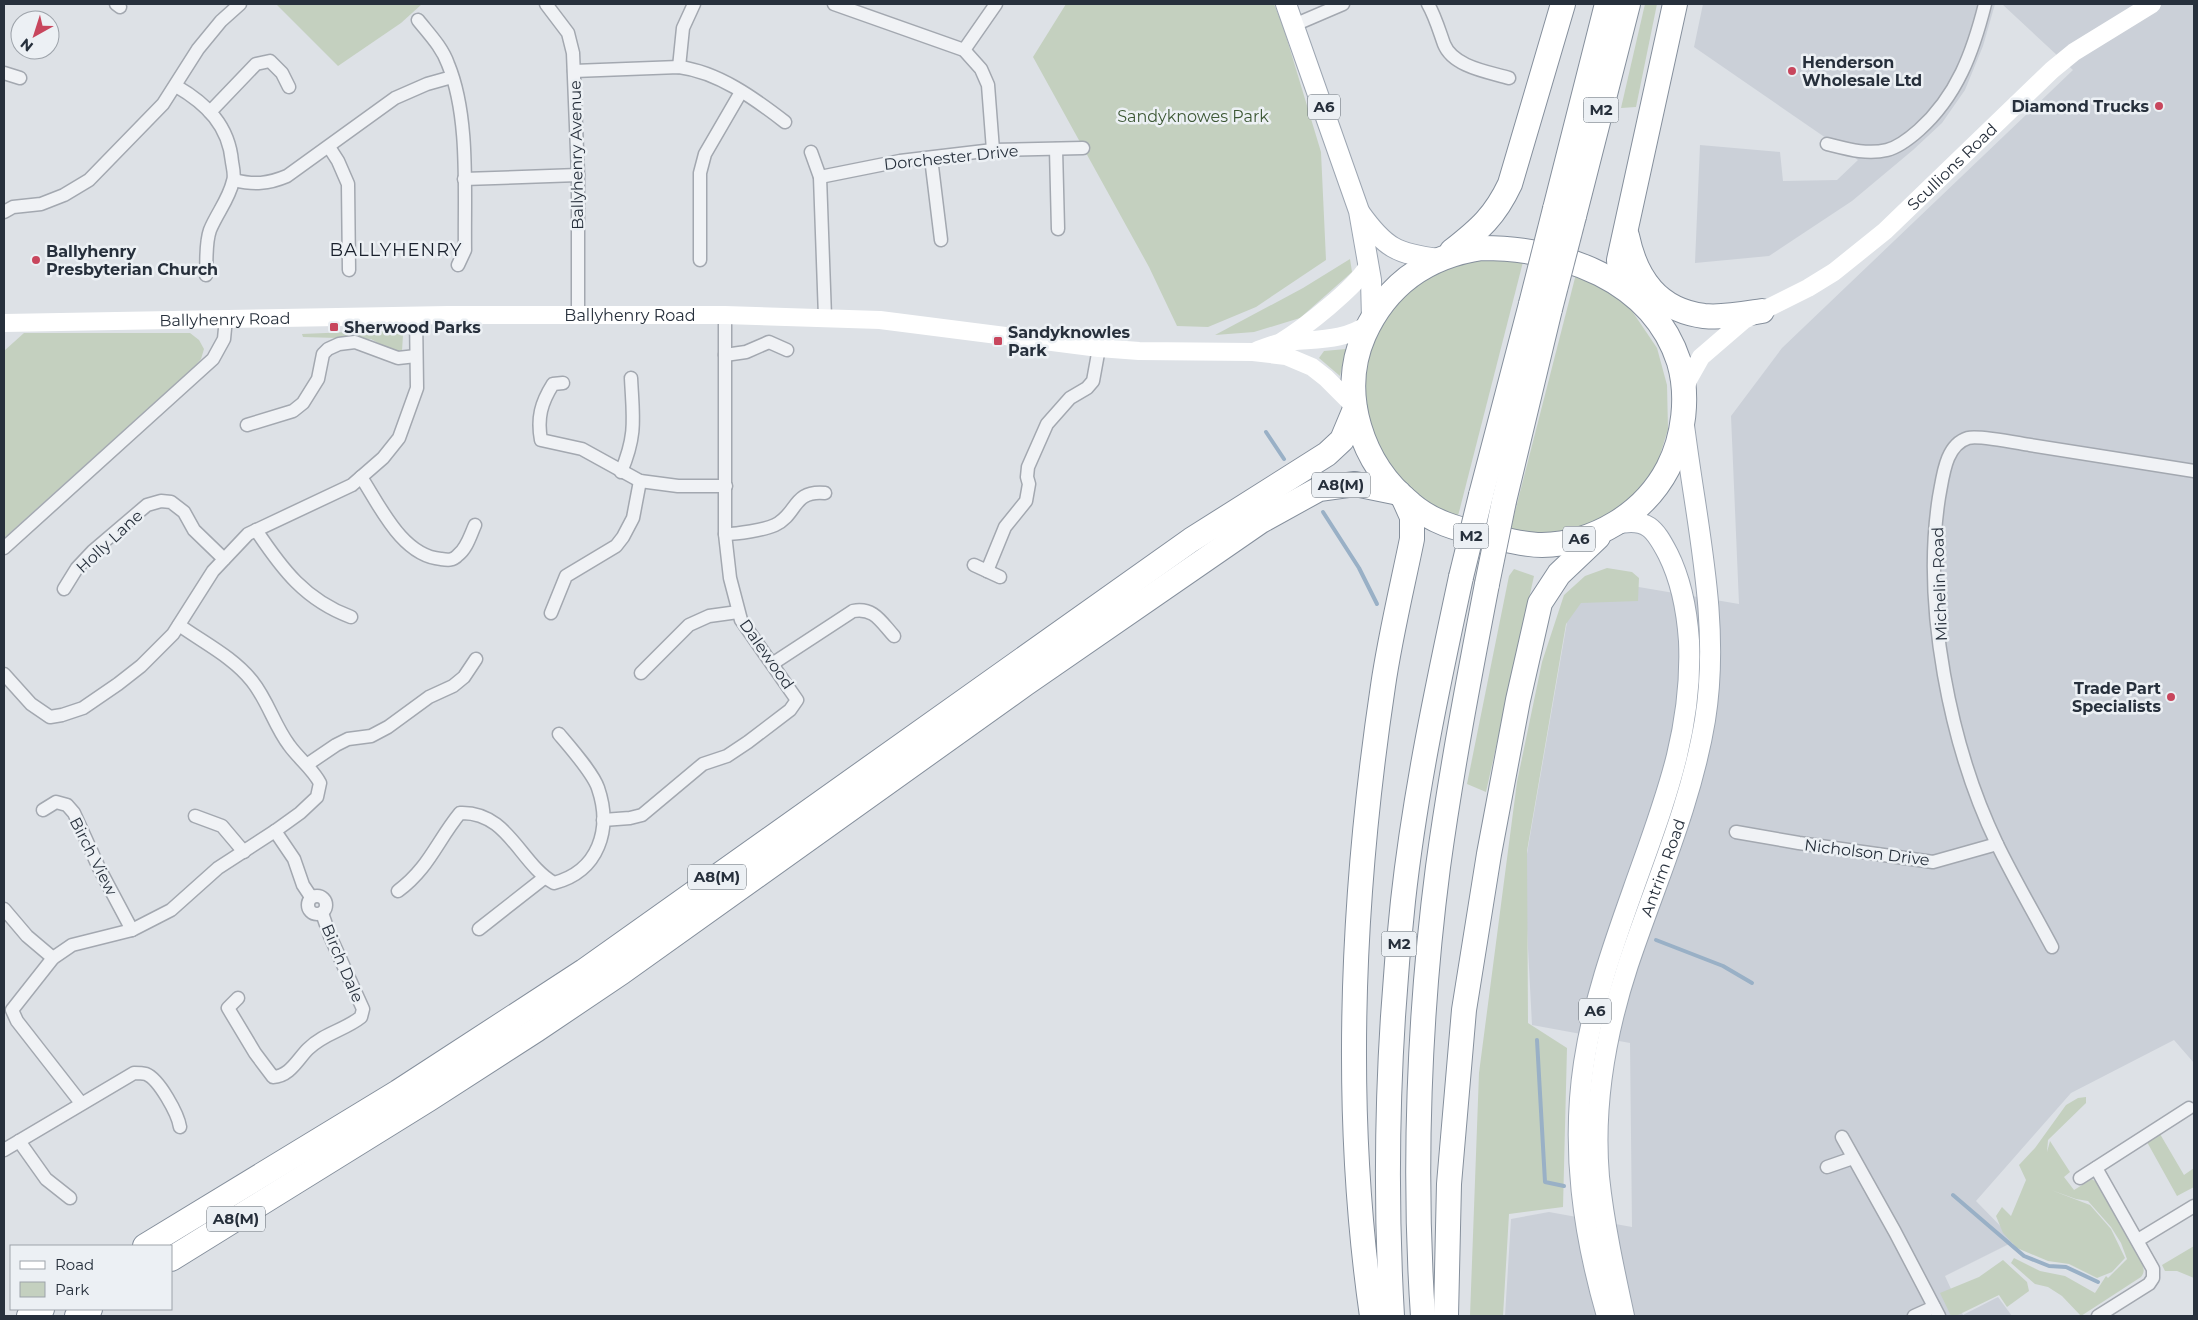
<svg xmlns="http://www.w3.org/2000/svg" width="2198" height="1320" viewBox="0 0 2198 1320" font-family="Montserrat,sans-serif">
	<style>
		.built { fill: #cbd0d8 }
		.green { fill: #c4d0bf }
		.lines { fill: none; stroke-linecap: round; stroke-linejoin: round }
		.stream { stroke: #99b0c6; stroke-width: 4 }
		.street-casing { stroke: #a3a8b0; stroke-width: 15 }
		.primary-casing { stroke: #9da6b2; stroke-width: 22 }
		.highway-casing { stroke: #858f9c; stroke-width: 26 }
		.street { stroke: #f0f2f5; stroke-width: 12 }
		.secondary { stroke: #fff; stroke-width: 18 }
		.primary { stroke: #fff; stroke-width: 20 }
		.highway { stroke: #fff; stroke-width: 24 }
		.highway-bridge-casing { stroke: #858f9c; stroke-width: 26; stroke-linecap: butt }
		.highway-bridge { stroke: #fff; stroke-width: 24 }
		.poi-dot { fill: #c8465d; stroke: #ecf0f4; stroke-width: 2 }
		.labels { text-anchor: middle; stroke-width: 5; stroke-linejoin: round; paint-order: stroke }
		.shield { fill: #ecf0f4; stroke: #626a73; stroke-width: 1 }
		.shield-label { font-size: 15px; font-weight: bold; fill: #27303c }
		.poi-label { font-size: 16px; font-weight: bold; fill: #27303c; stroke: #ecf0f4; text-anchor: start }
		.park-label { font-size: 16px; fill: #3d5835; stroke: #ecf0f4 }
		.street-label { font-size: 16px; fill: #27303c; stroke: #ecf0f4 }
		.neighbourhood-label { font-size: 18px; letter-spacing: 1px; fill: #1a212d; stroke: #ecf0f4 }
	</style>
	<rect width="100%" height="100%" fill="#dde1e6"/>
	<g class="built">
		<path d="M 1703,4 L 1995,4 L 1983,46 L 1965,90 L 1942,123 L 1913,150 L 1852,201 L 1769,256 L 1695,263 L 1700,145 L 1780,152 L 1783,181 L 1837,180 L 1858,160 L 1694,47 Z"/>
		<path d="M 2002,4 L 2194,4 L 2194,1063 L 2174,1040 L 2071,1093 L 1976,1201 L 2015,1241 L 1945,1276 L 1963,1315 L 1998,1297 L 2012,1316 L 1505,1316 L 1511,1219 L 1549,1212 L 1632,1227 L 1630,1043 L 1532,1025 L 1524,871 L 1571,599 L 1615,583 L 1739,604 L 1731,416 L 1782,348 L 2073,70 Z"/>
	</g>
	<g class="green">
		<path d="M 276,4 L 422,4 L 401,23 L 338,66 Z"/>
		<path d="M 1066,4 L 1274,4 L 1283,26 L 1321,152 L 1326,260 L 1256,307 L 1208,327 L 1177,326 L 1149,267 L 1033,57 Z"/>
		<path d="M 1645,4 L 1657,4 L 1636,107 L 1621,108 Z"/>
		<path d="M 1485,257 L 1524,258 L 1458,516 L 1435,509 L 1409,490 L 1386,465 L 1368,432 L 1361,387 L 1368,350 L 1390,311 L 1417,284 L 1457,264 Z"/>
		<path d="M 1350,259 L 1352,272 L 1300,318 L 1254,332 L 1215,335 L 1303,288 Z"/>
		<path d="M 1576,274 L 1611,291 L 1632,311 L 1657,348 L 1667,385 L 1668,429 L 1657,465 L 1629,501 L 1597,521 L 1564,532 L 1533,536 L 1510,531 Z"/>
		<path d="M 373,331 L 399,331 L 403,335 L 402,351 L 389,349 L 371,339 L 303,337 L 302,334 Z"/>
		<path d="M 24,333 L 190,333 L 199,340 L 204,349 L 201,359 L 195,366 L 4,538 L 4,351 Z"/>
		<path d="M 1346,349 L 1340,376 L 1319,358 L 1324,351 Z"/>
		<path d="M 1607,568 L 1632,572 L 1639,578 L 1638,601 L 1581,603 L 1566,624 L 1527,851 L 1528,1023 L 1567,1048 L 1563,1207 L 1509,1214 L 1503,1316 L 1470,1316 L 1479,1073 L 1517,782 L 1542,662 L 1564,595 L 1585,576 Z"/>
		<path d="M 1514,569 L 1534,576 L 1486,792 L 1467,784 L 1509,576 Z"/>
		<path d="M 2086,1097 L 2086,1103 L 2048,1140 L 2047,1152 L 2050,1141 L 2070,1172 L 2064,1177 L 2074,1190 L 2092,1179 L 2096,1182 L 2140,1258 C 2143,1266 2146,1271 2141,1277 L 2081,1316 L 2062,1296 L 2048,1287 L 2035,1284 L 2011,1263 L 2014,1258 L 2040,1271 L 2065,1276 L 2095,1293 L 2106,1276 L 2108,1278 L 2127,1259 L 2121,1243 L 2111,1227 L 2088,1201 L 2076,1199 L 2051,1190 L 2090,1205 L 2111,1229 L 2125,1258 L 2112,1272 L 2097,1278 L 2069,1264 L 2048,1261 L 2017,1248 L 2003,1233 L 1996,1216 L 2002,1207 L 2011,1216 L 2026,1180 L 2019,1165 L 2035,1148 L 2066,1105 L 2078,1098 Z"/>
		<path d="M 2160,1134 L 2184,1175 L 2194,1168 L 2194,1187 L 2177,1196 L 2147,1142 Z"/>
		<path d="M 2194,1246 L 2194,1278 L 2177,1271 L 2165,1271 L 2162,1265 Z"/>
		<path d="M 2003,1260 L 2027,1282 L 2029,1291 L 2007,1307 L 1999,1295 L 1956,1316 L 1951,1316 L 1940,1293 L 1979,1277 Z"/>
	</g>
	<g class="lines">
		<g class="stream">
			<path d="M 1266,432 L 1284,459"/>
			<path d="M 1323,512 L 1359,568 L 1377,604"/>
			<path d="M 1656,940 L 1723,966 L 1752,983"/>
			<path d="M 1537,1040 L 1545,1182 L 1564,1186"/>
			<path d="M 1953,1195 L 2024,1256 L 2049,1266 L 2066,1267 L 2098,1282"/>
		</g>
		<defs>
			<g id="street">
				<path d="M 116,4 L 120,7"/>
				<path d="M 546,4 L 568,33 L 573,53 L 578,175 L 578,315"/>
				<path d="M 834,4 L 964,50 L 981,69 L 988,85 L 993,150"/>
				<path d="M 1428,4 C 1435,16 1439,30 1444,44 C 1453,67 1489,72 1509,78"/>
				<path d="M 418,20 C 429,34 442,47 448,64 C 470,117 464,193 465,250 L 458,265"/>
				<path d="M 1294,25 L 1343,4"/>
				<path d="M 964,50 L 996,4"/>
				<path d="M 679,67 L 683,28 L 694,4"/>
				<path d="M 574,71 L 679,67 C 718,72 754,98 785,122"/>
				<path d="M 4,73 L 20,78"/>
				<path d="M 176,86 C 207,104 229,126 232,162 C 233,168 235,176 233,181 C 229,199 217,213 210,230 C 205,244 207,261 206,275"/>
				<path d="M 210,112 L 256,64 L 270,61 L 282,73 L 289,87"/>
				<path d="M 1827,144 C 1847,149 1867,155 1887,150 C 1899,147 1910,138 1919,130 C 1957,96 1973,52 1985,4"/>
				<path d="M 329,147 L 338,161 L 348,184 L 349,270"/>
				<path d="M 1056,149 L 1058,229"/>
				<path d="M 811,152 L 820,177 L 825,317"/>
				<path d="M 931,158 L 941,240"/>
				<path d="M 820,177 L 900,161 L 993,150 L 1083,148"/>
				<path d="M 464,179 L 578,175"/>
				<path d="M 234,180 C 254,185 268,184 287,176 L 395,98 L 427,84 L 452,77"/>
				<path d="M 4,212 L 13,207 L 41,204 L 64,195 L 89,180 L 163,104 L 198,49 L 221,21 L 240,4"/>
				<path d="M 700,260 L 700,173 L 705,154 L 741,92"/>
				<path d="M 725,355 L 746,352 L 769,342 L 787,350"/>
				<path d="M 563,383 L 553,384 C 541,403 537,418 541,440 L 582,449 L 640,481 L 678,486 L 726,486"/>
				<path d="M 247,425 L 293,411 L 303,403 L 318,379 L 323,354 L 328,349 L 339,344 L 355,342 L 398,358 L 416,356"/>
				<path d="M 621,472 C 637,434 633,418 631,378"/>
				<path d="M 361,477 C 380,506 402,556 441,559 C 447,560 453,561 458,555 C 467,548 470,536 475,525"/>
				<path d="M 256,530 C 282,569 305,600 351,617"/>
				<path d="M 725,534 C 738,534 764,530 775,525 C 798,514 792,490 825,493"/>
				<path d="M 4,548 L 213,359 L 224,339 L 226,318"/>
				<path d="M 974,565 L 1000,577"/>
				<path d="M 987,571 L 1005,527 L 1026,501 L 1029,484 L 1027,477 L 1028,467 L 1047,424 L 1070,398 L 1087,388 L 1093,381 L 1099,348"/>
				<path d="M 64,589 L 77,568 L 93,551 L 147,505 L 161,501 L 171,502 L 184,512 L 194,530 L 224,559"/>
				<path d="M 551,613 L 566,576 L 616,546 L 623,537 L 633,518 L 640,481"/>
				<path d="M 772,664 L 853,611 C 874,607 881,622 894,636"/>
				<path d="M 641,673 L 689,625 L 709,616 L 738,612"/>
				<path d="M 4,674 L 31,704 L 50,717 L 62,715 L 83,708 L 118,684 L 141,666 L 173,634 L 213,571 L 248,534 L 352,485 L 383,458 L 399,438 L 417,388 L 416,315"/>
				<path d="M 308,764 L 336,745 L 348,739 L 371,736 L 388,727 L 429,697 L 453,686 L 464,677 L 476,659"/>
				<path d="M 43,810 L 56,802 L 67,805 L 74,813 L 99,868 L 132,930"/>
				<path d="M 195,816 L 222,826 L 244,852"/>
				<path d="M 603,820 L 630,818 L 642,815 L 703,764 L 727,756 L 748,742 L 790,710 L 797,700 L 741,620 L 730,578 L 725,534 L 725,315"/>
				<path d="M 275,831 L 294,859 L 303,885 L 311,897"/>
				<path d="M 1736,832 L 1799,843 L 1933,862 L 1997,844"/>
				<path d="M 398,891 C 429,868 437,841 460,813 C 508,811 520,864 554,883 C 599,871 612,829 598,788 C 593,773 570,747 559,734"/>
				<circle cx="317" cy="905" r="9"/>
				<path d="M 4,909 L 27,936 L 53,958"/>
				<path d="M 479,929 L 544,878"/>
				<path d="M 2052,947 C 2034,913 2014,879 1997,844 C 1950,746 1922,606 1939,497 C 1943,477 1945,445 1968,438 C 1979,435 2017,443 2030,445 C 2085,454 2139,462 2194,471"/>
				<path d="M 238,998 L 228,1008 L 255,1053 L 273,1077 C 290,1076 297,1060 308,1049 C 324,1033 345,1030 361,1017 L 363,1009 L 330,936 L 322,913"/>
				<path d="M 81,1103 L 17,1021 L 12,1010 L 53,958 L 72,945 L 132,930 L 171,910 L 218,868 L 275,831 L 300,813 L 317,797 L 320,783 C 312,768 299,759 289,745 C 274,725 268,701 252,681 C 233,657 204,643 179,625"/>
				<path d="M 1842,1137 L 1895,1232 L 1939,1316"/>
				<path d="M 19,1141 L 46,1179 L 70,1198"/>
				<path d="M 4,1150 L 134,1073 C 138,1073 142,1073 146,1074 C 159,1079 178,1114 180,1127"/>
				<path d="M 1827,1167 L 1853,1158"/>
				<path d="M 2096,1168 L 2153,1269 L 2153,1278 L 2149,1284 L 2098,1316"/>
				<path d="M 2080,1178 L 2189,1108"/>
				<path d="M 2138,1240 L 2194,1206"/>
				<path d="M 1914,1316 L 1934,1307"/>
			</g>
			<g id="primary">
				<path d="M 1286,4 L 1359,211 L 1371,280 L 1372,319"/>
				<path d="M 1360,213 C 1385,248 1397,254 1439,259"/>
				<path d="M 1607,1316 C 1583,1233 1571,1149 1584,1063 C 1593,1003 1613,946 1633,890 C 1663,805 1693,733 1689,641 C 1687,612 1681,580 1668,554 C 1655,529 1647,517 1616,524"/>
				<path id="s3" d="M 1624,1316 C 1614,1270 1604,1224 1599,1177 C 1593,1106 1606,1032 1628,965 C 1655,884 1691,805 1705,720 C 1721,622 1696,523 1684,425"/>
			</g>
			<g id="highway">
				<path d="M 1555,209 L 1607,4"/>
				<path d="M 1574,216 L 1628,4"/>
				<path d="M 1627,236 C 1636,279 1658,310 1704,316 C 1723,318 1743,314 1762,311"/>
				<path d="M 1482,248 C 1561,248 1652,279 1679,362 C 1689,396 1684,437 1668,468 C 1644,514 1594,544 1542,545 C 1522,545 1503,539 1484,535 C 1457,529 1432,522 1411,504 C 1362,465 1338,394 1364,335 C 1387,284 1428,256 1482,248 Z"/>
				<path d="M 1452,251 C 1480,229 1495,216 1510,184 L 1563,4"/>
				<path d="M 1632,293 L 1620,272 L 1619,260 L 1675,4"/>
				<path d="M 1481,495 L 1531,304"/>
				<path d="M 1504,501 L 1550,309"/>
				<path d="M 145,1246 L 398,1092 L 584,971 L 1191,540 L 1327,454 L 1342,440 L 1355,409"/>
				<path d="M 171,1259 L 429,1099 L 536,1030 L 622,972 L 1025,684 L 1261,521 L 1319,489 L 1355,484 L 1399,493"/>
				<path d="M 29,1316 L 42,1309"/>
				<path d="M 77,1316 L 90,1309"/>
				<path d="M 1372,1316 C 1342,1108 1352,893 1383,686 C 1390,637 1402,588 1412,539 L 1412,517 L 1403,497"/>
				<path d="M 1392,1316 C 1384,1178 1388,1038 1403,901 C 1415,792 1438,684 1461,577"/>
				<path d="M 1423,1316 C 1413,1170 1419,1013 1438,867 C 1451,772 1469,678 1487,584"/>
				<path d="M 1446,1316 L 1449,1184 L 1464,1010 L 1489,854 L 1518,700 L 1540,603 L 1559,574 L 1598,537"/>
			</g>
		</defs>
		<use href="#street" class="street-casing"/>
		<use href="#primary" class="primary-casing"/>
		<use href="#highway" class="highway-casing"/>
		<use href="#street" class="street"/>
		<g class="secondary">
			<path id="s1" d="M 4,323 L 448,315 L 725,315 L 880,320 L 1099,348 L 1139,351 L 1253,352 L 1286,356 L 1312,367 L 1326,378 L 1354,406"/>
			<path d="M 1281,342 C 1304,328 1355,288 1368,266"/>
			<path d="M 1258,350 C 1265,348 1272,344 1280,343 C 1312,338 1342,343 1370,323"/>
			<path id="s2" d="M 1685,391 L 1688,380 L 1701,357 L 1744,320 L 1808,288 L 1834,272 L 1885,231 L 2052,70 L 2074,52 L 2152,4"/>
		</g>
		<use href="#primary" class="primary"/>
		<use href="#highway" class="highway"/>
		<defs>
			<g id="highway-bridge">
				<path d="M 1531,304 L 1555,209"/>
				<path d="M 1550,309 L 1574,216"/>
				<path d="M 1461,577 L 1481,495"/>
				<path d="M 1487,584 L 1504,501"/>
			</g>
		</defs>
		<use href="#highway-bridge" class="highway-bridge-casing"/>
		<use href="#highway-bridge" class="highway-bridge"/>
	</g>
	<g class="poi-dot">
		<circle cx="1792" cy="71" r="5"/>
		<circle cx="2159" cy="106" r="5"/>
		<circle cx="36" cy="260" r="5"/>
		<rect x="329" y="322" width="10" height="10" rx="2.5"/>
		<rect x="993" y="336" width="10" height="10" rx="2.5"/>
		<circle cx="2171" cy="697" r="5"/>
	</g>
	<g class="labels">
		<g class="shield">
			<rect x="1308" y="94.5" width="32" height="25" rx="4"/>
			<rect x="1583.5" y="97.5" width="35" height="25" rx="4"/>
			<rect x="1312" y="472.5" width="58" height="25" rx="4"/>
			<rect x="1453.5" y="523.5" width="35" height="25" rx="4"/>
			<rect x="1563" y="526.5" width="32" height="25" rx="4"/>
			<rect x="688" y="864.5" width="58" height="25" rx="4"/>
			<rect x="1381.5" y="931.5" width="35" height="25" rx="4"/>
			<rect x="1579" y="998.5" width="32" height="25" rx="4"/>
			<rect x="207" y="1206.5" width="58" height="25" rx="4"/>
		</g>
		<g class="shield-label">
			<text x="1324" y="112">A6</text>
			<text x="1601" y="115">M2</text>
			<text x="1341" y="490">A8(M)</text>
			<text x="1471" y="541">M2</text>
			<text x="1579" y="544">A6</text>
			<text x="717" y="882">A8(M)</text>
			<text x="1399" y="949">M2</text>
			<text x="1595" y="1016">A6</text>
			<text x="236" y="1224">A8(M)</text>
		</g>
		<g class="poi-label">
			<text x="1802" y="68">Henderson<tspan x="1802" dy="18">Wholesale Ltd</tspan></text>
			<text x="2149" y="112" text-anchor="end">Diamond Trucks</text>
			<text x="46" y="257">Ballyhenry<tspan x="46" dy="18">Presbyterian Church</tspan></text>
			<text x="344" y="333">Sherwood Parks</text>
			<text x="1008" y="338">Sandyknowles<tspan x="1008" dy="18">Park</tspan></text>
			<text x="2161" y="694" text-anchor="end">Trade Part<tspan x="2161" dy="18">Specialists</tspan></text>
		</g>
		<g class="park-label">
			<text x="1193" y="122">Sandyknowes Park</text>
		</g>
		<g class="street-label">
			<text transform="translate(576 155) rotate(-91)" y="6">Ballyhenry Avenue</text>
			<text transform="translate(951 157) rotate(-6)" y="6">Dorchester Drive</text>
			<text dy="6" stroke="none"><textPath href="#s2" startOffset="355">Scullions Road</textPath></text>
			<text dy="6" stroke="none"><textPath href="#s1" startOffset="626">Ballyhenry Road</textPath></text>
			<text dy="6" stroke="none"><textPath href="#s1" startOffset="221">Ballyhenry Road</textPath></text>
			<text transform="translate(109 541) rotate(-43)" y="6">Holly Lane</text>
			<text transform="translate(1939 584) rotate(-92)" y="6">Michelin Road</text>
			<text transform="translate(767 654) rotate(55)" y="6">Dalewood</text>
			<text transform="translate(1867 852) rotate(7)" y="6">Nicholson Drive</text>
			<text transform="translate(94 856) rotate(63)" y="6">Birch View</text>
			<text dy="6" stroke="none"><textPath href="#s3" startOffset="460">Antrim Road</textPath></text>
			<text transform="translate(343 963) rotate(67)" y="6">Birch Dale</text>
		</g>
		<g class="neighbourhood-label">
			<text x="396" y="256">BALLYHENRY</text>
		</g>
	</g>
	<rect width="2198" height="1320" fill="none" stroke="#27303c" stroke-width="10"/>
	<rect x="10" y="1245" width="162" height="65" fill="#ecf0f4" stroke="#9da3aa"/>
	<rect x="20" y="1261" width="25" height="8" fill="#ffffff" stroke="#9da3aa"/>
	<text x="55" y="1270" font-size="15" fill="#27303c">Road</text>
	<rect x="20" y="1282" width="25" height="15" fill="#c4d0bf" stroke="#9da3aa"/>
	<text x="55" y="1295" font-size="15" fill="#27303c">Park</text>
	<g transform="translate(35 35) rotate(219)"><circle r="24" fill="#ecf0f4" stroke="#9da3aa"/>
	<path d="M0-4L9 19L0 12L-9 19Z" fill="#c8465d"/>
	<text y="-8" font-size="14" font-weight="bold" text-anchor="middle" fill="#27303c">N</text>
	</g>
</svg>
